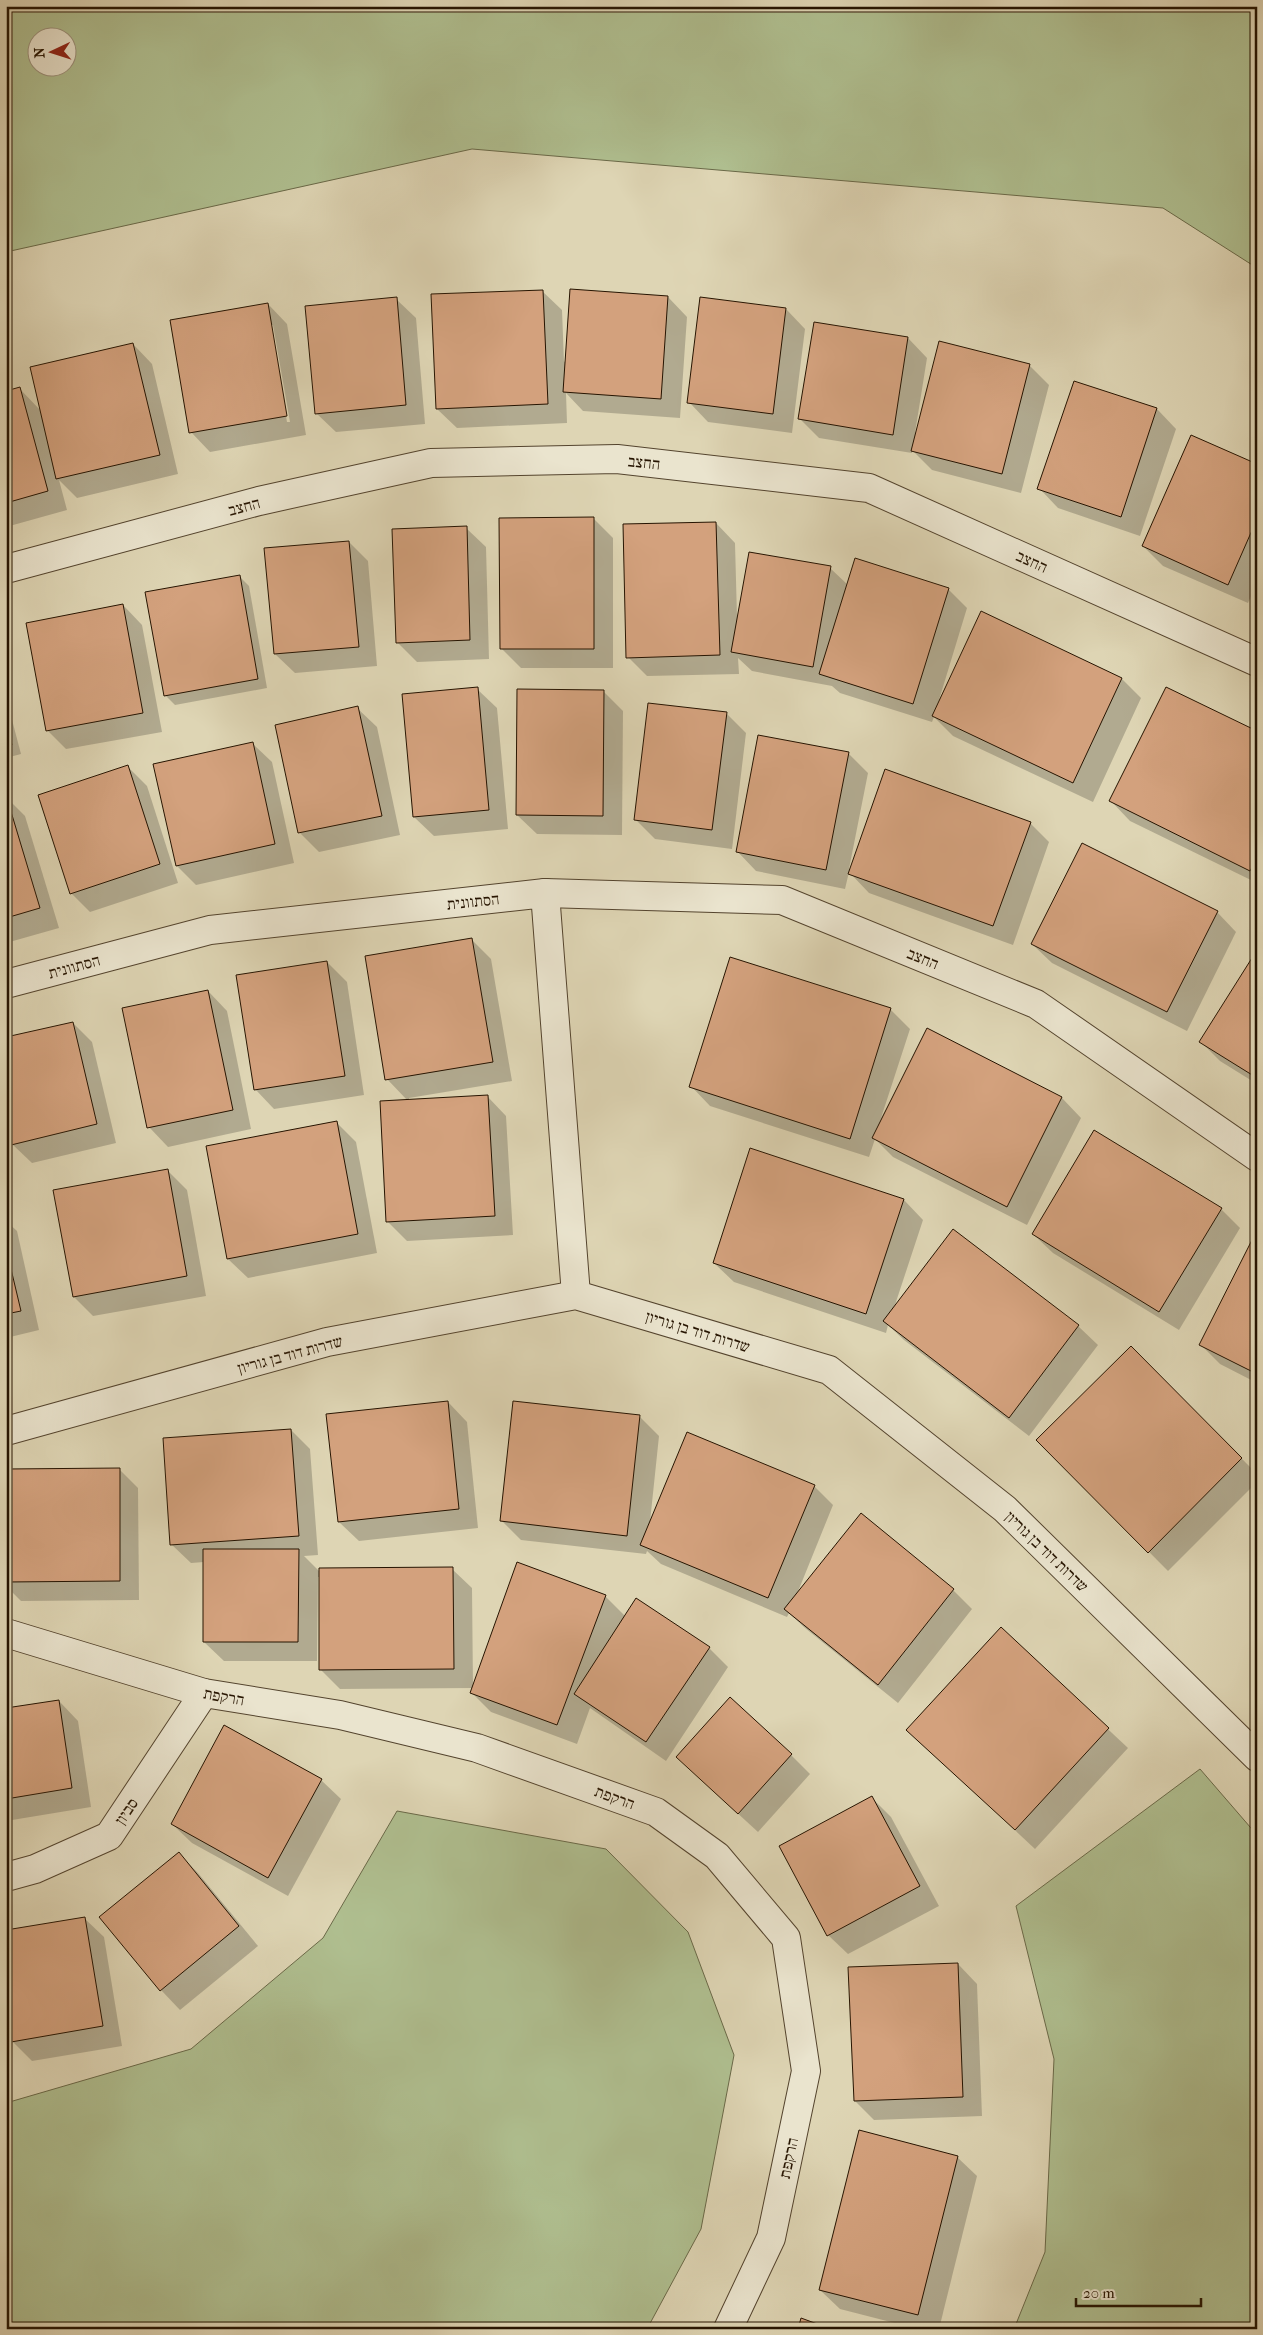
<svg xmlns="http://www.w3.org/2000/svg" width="1263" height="2335" viewBox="0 0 1263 2335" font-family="'IM FELL French Canon','Frank Ruhl Libre',serif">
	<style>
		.green { fill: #afbe8f; stroke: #6a6948; fill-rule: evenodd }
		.shadow { fill: #0003; fill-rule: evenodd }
		.building { fill: #d3a17d; stroke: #261401 }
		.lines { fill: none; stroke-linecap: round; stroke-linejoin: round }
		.minor-casing { stroke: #54442e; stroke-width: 30 }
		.minor { stroke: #eae4ce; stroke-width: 28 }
		.labels { text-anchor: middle; stroke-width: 4.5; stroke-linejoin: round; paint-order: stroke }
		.street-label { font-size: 16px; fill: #261401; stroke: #eae4ce }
	</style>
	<rect width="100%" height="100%" fill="#ded5b4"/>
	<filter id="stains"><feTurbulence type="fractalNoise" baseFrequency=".004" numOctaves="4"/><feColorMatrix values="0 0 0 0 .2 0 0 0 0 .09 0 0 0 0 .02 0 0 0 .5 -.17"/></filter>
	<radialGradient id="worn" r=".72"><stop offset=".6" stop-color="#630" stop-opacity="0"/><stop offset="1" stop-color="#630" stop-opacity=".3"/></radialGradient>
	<g class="green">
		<path d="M 6,6 L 1257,6 L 1257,268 L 1163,208 L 472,149 L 6,252 ZM 38,38 L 68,38 L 68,68 L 38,68 Z"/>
		<path d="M 1200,1769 L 1257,1835 L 1257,2329 L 1014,2329 L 1045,2252 L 1054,2059 L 1016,1906 Z"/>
		<path d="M 397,1811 L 606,1849 L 688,1932 L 734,2055 L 701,2229 L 647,2329 L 6,2329 L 6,2103 L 191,2049 L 323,1938 Z"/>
	</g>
	<g class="shadow">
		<path d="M 542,291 L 562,310 L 564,362 L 668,297 L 687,317 L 680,418 L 583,411 L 566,393 L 567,423 L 457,428 L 437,409 Z"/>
		<path d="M 396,299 L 416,318 L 425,424 L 336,432 L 316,413 Z"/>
		<path d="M 268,304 L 287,324 L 306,435 L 210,452 L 191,432 ZM 271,325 L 273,325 L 290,422 L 287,422 Z"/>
		<path d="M 786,309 L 805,329 L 792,433 L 708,422 L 689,402 Z"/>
		<path d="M 908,338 L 927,358 L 915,433 L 1029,365 L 1049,385 L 1021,493 L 932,470 L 912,450 L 912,453 L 819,438 L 799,418 Z"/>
		<path d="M 133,344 L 152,364 L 178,474 L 77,498 L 59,480 L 67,510 L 6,527 L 6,392 L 19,388 L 41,411 Z"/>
		<path d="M 1074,382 L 1157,409 L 1176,429 L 1140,536 L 1058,508 L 1039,488 Z"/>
		<path d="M 1257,466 L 1257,583 L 1248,603 L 1163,566 L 1143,546 Z"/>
		<path d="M 593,518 L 613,538 L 613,668 L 521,668 L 502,649 Z"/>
		<path d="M 716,523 L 735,543 L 737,617 L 830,568 L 848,585 L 948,589 L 967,608 L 939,700 L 982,613 L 1122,679 L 1141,698 L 1093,802 L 953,736 L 934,717 L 932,722 L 840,693 L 832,686 L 752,671 L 738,658 L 739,674 L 647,676 L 628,657 Z"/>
		<path d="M 466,528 L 486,547 L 489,659 L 417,662 L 397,642 Z"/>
		<path d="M 349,542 L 368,561 L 377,666 L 295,673 L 275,654 Z"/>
		<path d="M 239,576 L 249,586 L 267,688 L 175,705 L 165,695 Z"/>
		<path d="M 123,605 L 142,625 L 162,732 L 66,749 L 47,730 Z"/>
		<path d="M 477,689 L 497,708 L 508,829 L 434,836 L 414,817 Z"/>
		<path d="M 603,691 L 623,711 L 622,835 L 537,834 L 517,815 Z"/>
		<path d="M 6,697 L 21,754 L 6,758 Z"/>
		<path d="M 357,708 L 377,727 L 400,835 L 319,852 L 300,833 L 276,726 Z"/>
		<path d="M 727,714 L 746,733 L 732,849 L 655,839 L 636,820 Z"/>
		<path d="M 1257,733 L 1257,883 L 1130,821 L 1111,801 Z"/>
		<path d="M 252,743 L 272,762 L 294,863 L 196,885 L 177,866 Z"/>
		<path d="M 849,754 L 868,773 L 849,869 L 1030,823 L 1049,842 L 1013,945 L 869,893 L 849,872 L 845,889 L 756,871 L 737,851 Z"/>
		<path d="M 127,766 L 147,786 L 178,883 L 90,912 L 71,893 Z"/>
		<path d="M 6,797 L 25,816 L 59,928 L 6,943 Z"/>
		<path d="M 1217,912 L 1236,932 L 1187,1031 L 1052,963 L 1032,944 Z"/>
		<path d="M 472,940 L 491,959 L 512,1081 L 409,1098 L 409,1100 L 487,1096 L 506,1116 L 513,1235 L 407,1241 L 387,1221 L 407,1100 L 387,1079 Z"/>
		<path d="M 1257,953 L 1257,1084 L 1220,1061 L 1201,1042 Z"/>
		<path d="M 327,962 L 347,982 L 364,1095 L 274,1109 L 255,1089 Z"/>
		<path d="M 208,991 L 227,1011 L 251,1129 L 168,1147 L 149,1127 Z"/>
		<path d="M 890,1009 L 910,1029 L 881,1118 L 928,1030 L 1062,1098 L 1081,1118 L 1027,1225 L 893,1157 L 875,1139 L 869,1157 L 710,1106 L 691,1086 Z"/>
		<path d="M 73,1023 L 92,1042 L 116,1143 L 32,1163 L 12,1144 Z"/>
		<path d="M 336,1122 L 356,1142 L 377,1253 L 248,1278 L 228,1259 L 207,1147 Z"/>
		<path d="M 167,1170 L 187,1190 L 206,1296 L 93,1316 L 74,1297 Z"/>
		<path d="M 904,1200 L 923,1220 L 894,1308 L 1078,1326 L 1098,1345 L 1029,1436 L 904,1340 L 888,1325 L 886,1333 L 734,1282 L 714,1263 Z"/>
		<path d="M 1221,1209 L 1240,1228 L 1179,1330 L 1053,1253 L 1033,1234 Z"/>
		<path d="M 6,1221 L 17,1231 L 39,1330 L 6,1338 Z"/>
		<path d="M 1257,1233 L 1257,1383 L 1220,1364 L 1201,1345 Z"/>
		<path d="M 1131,1347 L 1257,1474 L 1257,1482 L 1168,1571 L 1038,1440 Z"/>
		<path d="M 448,1402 L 467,1422 L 478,1528 L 359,1541 L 339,1522 Z"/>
		<path d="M 640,1417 L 659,1436 L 650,1522 L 814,1486 L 833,1505 L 797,1594 L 953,1590 L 972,1609 L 898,1703 L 805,1628 L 789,1613 L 787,1617 L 661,1564 L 647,1551 L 646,1554 L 521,1540 L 501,1520 Z"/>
		<path d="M 291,1430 L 310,1449 L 318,1555 L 304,1556 L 320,1572 L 452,1569 L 472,1588 L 473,1688 L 340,1689 L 320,1669 L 320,1577 L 318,1577 L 317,1661 L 224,1661 L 204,1642 L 204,1562 L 191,1563 L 171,1544 Z"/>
		<path d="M 119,1469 L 138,1488 L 139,1600 L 21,1601 L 6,1586 L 6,1470 Z"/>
		<path d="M 605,1596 L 626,1617 L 709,1648 L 728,1667 L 666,1761 L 590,1708 L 577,1744 L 491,1712 L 472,1693 Z"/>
		<path d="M 1001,1629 L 1128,1748 L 1035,1849 L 928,1749 Z"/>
		<path d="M 59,1701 L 78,1721 L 91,1807 L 6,1821 L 6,1709 Z"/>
		<path d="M 791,1755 L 810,1774 L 758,1832 L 697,1776 Z"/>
		<path d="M 321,1780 L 341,1799 L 288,1896 L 192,1843 L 172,1824 Z"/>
		<path d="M 872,1798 L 891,1817 L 939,1906 L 848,1954 L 828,1935 Z"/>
		<path d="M 179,1854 L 198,1873 L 258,1946 L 180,2010 L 161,1990 Z"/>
		<path d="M 84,1918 L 104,1937 L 122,2046 L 32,2061 L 12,2041 Z"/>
		<path d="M 958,1964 L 977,1984 L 982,2116 L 874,2120 L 855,2101 Z"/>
		<path d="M 957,2157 L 977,2176 L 939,2329 L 918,2329 L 840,2309 L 820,2290 Z"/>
	</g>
	<g class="building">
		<path d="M 570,289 L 668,296 L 661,399 L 563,392 Z"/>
		<path d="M 543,290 L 548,404 L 436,409 L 431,294 Z"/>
		<path d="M 397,297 L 406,405 L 315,414 L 305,306 Z"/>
		<path d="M 700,297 L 786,308 L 773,414 L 687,403 Z"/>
		<path d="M 268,303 L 287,416 L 189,433 L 170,320 Z"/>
		<path d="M 814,322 L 908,337 L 893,435 L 798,419 Z"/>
		<path d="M 939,341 L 1030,364 L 1002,474 L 911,451 Z"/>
		<path d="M 133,343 L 160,455 L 56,479 L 30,367 Z"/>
		<path d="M 1074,381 L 1157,408 L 1121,517 L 1037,489 Z"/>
		<path d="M 20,387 L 48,491 L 6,503 L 6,391 Z"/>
		<path d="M 1191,435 L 1257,464 L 1257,519 L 1228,585 L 1142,546 Z"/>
		<path d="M 594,517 L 594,649 L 500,649 L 499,518 Z"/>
		<path d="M 716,522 L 720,655 L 626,658 L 623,524 Z"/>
		<path d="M 467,526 L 470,640 L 396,643 L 392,529 Z"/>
		<path d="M 349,541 L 359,647 L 274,654 L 264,548 Z"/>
		<path d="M 749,552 L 831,566 L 813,667 L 731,652 Z"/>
		<path d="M 855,558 L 949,588 L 913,704 L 819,674 Z"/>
		<path d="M 240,575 L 258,679 L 164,696 L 145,592 Z"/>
		<path d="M 123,604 L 143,713 L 46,731 L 26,623 Z"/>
		<path d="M 981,611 L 1122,678 L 1073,783 L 932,716 Z"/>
		<path d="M 478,687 L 489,810 L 413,817 L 402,694 Z"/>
		<path d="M 1166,687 L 1257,731 L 1257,858 L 1250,871 L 1109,801 Z"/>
		<path d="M 517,689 L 604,690 L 603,816 L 516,815 Z"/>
		<path d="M 648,703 L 727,712 L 712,830 L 634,820 Z"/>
		<path d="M 358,706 L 382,816 L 298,833 L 275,725 Z"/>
		<path d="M 6,721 L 12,745 L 6,746 Z"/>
		<path d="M 758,735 L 849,752 L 826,870 L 736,852 Z"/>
		<path d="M 253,742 L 275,844 L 176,866 L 153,764 Z"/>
		<path d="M 128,765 L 160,864 L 70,894 L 38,795 Z"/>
		<path d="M 885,769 L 1031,822 L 993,926 L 848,874 Z"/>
		<path d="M 6,795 L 40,908 L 6,918 Z"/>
		<path d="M 1082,843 L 1218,911 L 1167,1012 L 1031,944 Z"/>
		<path d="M 472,938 L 493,1062 L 385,1080 L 365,956 Z"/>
		<path d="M 1257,950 L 1257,1078 L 1199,1042 Z"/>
		<path d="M 730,957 L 891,1008 L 850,1139 L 689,1087 Z"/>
		<path d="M 327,961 L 345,1076 L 254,1090 L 236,975 Z"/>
		<path d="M 208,990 L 233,1110 L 147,1128 L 122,1008 Z"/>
		<path d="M 73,1022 L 97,1124 L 11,1145 L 6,1124 L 6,1037 Z"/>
		<path d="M 927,1028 L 1062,1097 L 1007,1207 L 872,1138 Z"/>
		<path d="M 488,1095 L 495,1216 L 386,1222 L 380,1101 Z"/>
		<path d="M 337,1121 L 358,1234 L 227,1259 L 206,1146 Z"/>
		<path d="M 1094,1130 L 1222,1208 L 1159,1312 L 1032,1234 Z"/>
		<path d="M 750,1148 L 904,1199 L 866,1314 L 713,1263 Z"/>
		<path d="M 168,1169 L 187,1276 L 73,1297 L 53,1190 Z"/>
		<path d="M 953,1229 L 1079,1325 L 1009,1418 L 883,1321 Z"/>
		<path d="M 1256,1232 L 1257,1232 L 1257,1374 L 1199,1345 Z"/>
		<path d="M 6,1248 L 21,1311 L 6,1314 Z"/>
		<path d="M 1131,1346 L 1242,1458 L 1148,1553 L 1036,1440 Z"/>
		<path d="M 448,1401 L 459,1509 L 338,1522 L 326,1414 Z"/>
		<path d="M 513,1401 L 640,1415 L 627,1536 L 500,1521 Z"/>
		<path d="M 291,1429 L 299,1536 L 170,1545 L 163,1438 Z"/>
		<path d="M 687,1432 L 815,1485 L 768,1598 L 640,1545 Z"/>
		<path d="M 120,1468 L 120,1581 L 6,1582 L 6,1469 Z"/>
		<path d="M 861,1513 L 954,1589 L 878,1685 L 784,1609 Z"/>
		<path d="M 203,1549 L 299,1549 L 298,1642 L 203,1642 Z"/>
		<path d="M 517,1562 L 606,1595 L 557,1725 L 470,1693 Z"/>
		<path d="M 453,1567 L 454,1669 L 319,1670 L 319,1568 Z"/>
		<path d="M 636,1598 L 710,1647 L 646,1742 L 574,1694 Z"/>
		<path d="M 1001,1627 L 1109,1728 L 1015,1830 L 906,1730 Z"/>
		<path d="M 730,1697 L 792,1754 L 738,1814 L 676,1757 Z"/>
		<path d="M 59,1700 L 72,1788 L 6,1799 L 6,1708 Z"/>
		<path d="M 224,1725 L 322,1779 L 268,1878 L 171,1824 Z"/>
		<path d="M 872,1796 L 920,1886 L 827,1936 L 779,1846 Z"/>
		<path d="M 179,1852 L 239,1926 L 160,1991 L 99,1917 Z"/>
		<path d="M 85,1917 L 103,2026 L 11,2042 L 6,2012 L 6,1930 Z"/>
		<path d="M 958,1963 L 963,2097 L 854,2101 L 848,1967 Z"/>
		<path d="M 859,2130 L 958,2156 L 918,2315 L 819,2290 Z"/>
		<path d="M 801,2318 L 831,2329 L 798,2329 Z"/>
	</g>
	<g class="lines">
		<defs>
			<g id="minor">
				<path d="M 6,569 L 259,501 L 431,463 L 617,459 L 869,488 L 1257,662"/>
				<path d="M 545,893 L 782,900 L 1036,1004 L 1257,1157"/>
				<path d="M 6,984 L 210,930 L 545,893 L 576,1295"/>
				<path d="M 6,1431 L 327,1342 L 576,1295 L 829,1370 L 1005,1509 L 1257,1757"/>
				<path d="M 6,1633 L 204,1693 L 340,1715 L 477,1748 L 656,1812 L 717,1856 L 786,1938 L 806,2071 L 771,2238 L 728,2329"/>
				<path d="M 6,1877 L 35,1869 L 109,1836 L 204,1693"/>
			</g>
		</defs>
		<use href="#minor" class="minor-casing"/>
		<use href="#minor" class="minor"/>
	</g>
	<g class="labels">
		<g class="street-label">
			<text transform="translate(644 462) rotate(6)" y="6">החצב</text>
			<text transform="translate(244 506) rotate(-15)" y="6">החצב</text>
			<text transform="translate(1032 561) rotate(24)" y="6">החצב</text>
			<text transform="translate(473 901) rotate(-6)" y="6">הסתוונית</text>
			<text transform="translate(923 958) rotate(22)" y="6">החצב</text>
			<text transform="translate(74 966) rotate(-15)" y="6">הסתוונית</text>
			<text transform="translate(698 1331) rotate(17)" y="6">שדרות דוד בן גוריון</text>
			<text transform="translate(290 1354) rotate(-15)" y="6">שדרות דוד בן גוריון</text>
			<text transform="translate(1047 1551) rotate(44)" y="6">שדרות דוד בן גוריון</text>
			<text transform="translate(224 1696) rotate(10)" y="6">הרקפת</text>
			<text transform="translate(615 1797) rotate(20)" y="6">הרקפת</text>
			<text transform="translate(126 1811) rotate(-56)" y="6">סביון</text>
			<text transform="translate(788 2158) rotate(-78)" y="6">הרקפת</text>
		</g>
	</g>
	<rect width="1263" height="2335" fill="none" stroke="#ded5b4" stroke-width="25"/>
	<rect x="8" y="8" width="1248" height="2320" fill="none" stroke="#261401" stroke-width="2.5"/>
	<rect x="12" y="12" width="1238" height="2310" fill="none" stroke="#261401"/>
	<g transform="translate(52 52) rotate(266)"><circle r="24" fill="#eae4ce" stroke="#9c917c"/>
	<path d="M0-4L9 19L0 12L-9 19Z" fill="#8f2418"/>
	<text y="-8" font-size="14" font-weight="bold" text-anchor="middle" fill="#261401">N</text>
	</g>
	<path d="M1076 2298v8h125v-8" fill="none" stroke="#261401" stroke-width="2.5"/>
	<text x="1083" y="2298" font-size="15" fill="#261401" stroke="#eae4ce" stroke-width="4" paint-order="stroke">20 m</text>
	<rect width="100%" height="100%" filter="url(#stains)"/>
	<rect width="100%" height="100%" fill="url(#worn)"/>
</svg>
